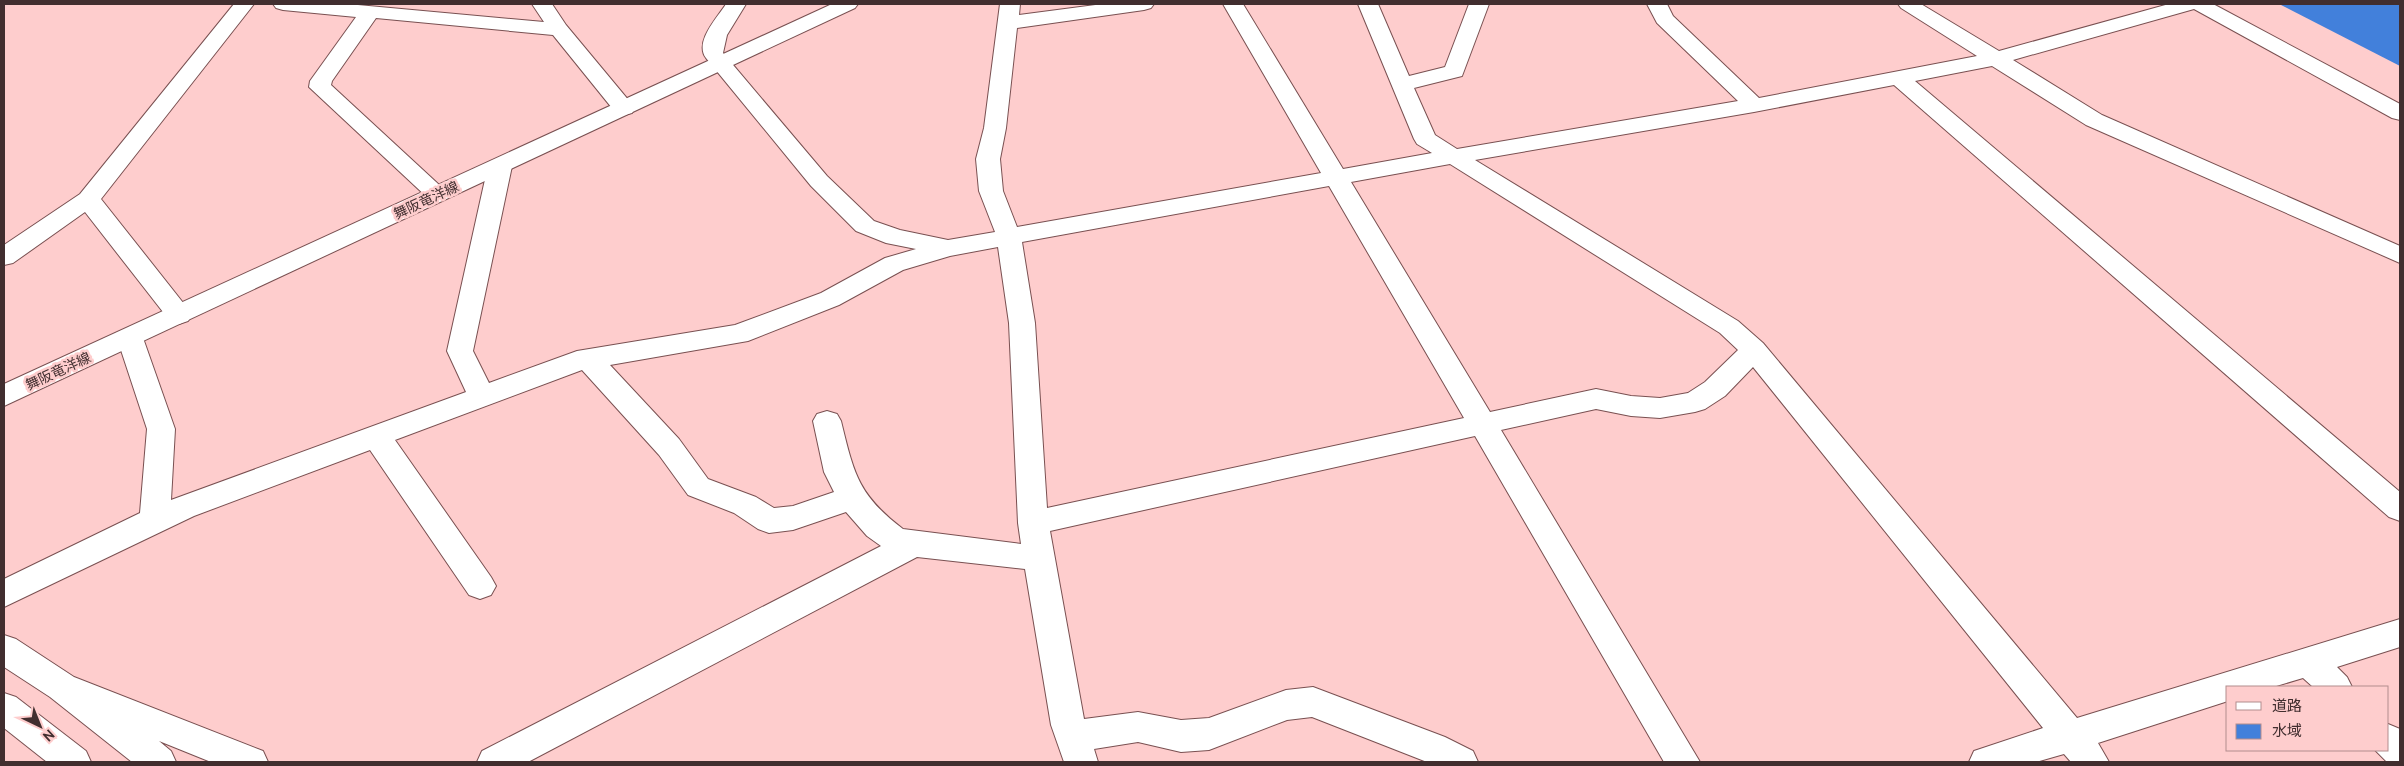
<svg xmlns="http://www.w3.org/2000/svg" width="2404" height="766" viewBox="0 0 2404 766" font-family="Cabin,'Noto Sans JP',sans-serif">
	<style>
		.water { fill: #4280db }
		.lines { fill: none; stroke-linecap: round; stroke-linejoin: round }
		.minor-casing { stroke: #795051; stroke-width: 2 }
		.major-casing { stroke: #795051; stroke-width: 2 }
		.minor { fill: #fff; fill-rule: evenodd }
		.major { fill: #fff; fill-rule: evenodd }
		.labels { text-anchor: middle; stroke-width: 5; stroke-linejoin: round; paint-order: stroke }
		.street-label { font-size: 14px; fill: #412e2f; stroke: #fecdcd }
	</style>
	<rect width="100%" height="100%" fill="#fecdcd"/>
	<path class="water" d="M 2279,4 L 2400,4 L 2400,66 Z"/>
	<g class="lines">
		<defs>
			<g id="minor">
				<path d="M 234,4 L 254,4 L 101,199 L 188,309 L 192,315 L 188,321 L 179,324 L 170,321 L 85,212 L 13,263 L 4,265 L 4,245 L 80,194 Z"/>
				<path d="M 273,4 L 347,4 L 544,22 L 532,4 L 552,4 L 566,25 L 635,108 L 632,113 L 624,115 L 616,113 L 553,35 L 376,18 L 332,81 L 331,85 L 449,194 L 445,199 L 437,201 L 429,199 L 309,87 L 310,81 L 356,17 L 283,10 L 276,8 Z"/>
				<path d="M 726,4 L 746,4 L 727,35 L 723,53 L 827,176 L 874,221 L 900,230 L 948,240 L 995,232 L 979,191 L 976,159 L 984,128 L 1000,4 L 1020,4 L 1019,15 L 1103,4 L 1154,4 L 1151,8 L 1144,10 L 1017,28 L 1006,128 L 1000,159 L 1003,191 L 1017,227 L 1321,173 L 1223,4 L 1243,4 L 1343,169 L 1432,153 L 1417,144 L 1414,139 L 1358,4 L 1378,4 L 1409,76 L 1445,67 L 1469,4 L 1489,4 L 1462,76 L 1414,88 L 1435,135 L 1457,149 L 1738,101 L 1657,23 L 1647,4 L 1667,4 L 1673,16 L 1759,98 L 1977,56 L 1901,8 L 1898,4 L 1921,4 L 1999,51 L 2169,4 L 2213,4 L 2400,104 L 2400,120 L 2392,118 L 2194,9 L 2013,60 L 2102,115 L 2400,246 L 2400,263 L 2086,125 L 1992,66 L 1915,81 L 2400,492 L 2400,521 L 2389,517 L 1894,85 L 1754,112 L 1475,160 L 1738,321 L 1763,343 L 2077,718 L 2400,619 L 2400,647 L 2337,667 L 2347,677 L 2352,687 L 2313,687 L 2303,678 L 2273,687 L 2228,687 L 2228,701 L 2098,743 L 2109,762 L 2071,762 L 2064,754 L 2036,762 L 1969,762 L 1974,751 L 2043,728 L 1753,367 L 1725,396 L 1705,409 L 1695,412 L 1660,418 L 1631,416 L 1596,409 L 1501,430 L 1700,762 L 1664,762 L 1475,436 L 1050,531 L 1084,719 L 1138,712 L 1181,720 L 1209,718 L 1286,690 L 1313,687 L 1445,737 L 1473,751 L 1478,762 L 1427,762 L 1312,717 L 1287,720 L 1209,750 L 1181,752 L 1138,742 L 1094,749 L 1098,762 L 1064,762 L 1051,725 L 1025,569 L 917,557 L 528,762 L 477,762 L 482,751 L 881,546 L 867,536 L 846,512 L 793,530 L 769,533 L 758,529 L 734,513 L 688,495 L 659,455 L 582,370 L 395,440 L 491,577 L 496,586 L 491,595 L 480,599 L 469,595 L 370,450 L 194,516 L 4,607 L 4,579 L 140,513 L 147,429 L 117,338 L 121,331 L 130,329 L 139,331 L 143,338 L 175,429 L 171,500 L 466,392 L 447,351 L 488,166 L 492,161 L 500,159 L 508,161 L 512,166 L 473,351 L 489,383 L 577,351 L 735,325 L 821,293 L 885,258 L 916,249 L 886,243 L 856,231 L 811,186 L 706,58 C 694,42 717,18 726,4 ZM 1450,164 L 1720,333 L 1738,350 L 1705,382 L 1688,393 L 1660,398 L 1631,396 L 1596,389 L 1490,412 L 1351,182 ZM 1329,186 L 1464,418 L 1047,508 L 1035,323 L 1022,242 ZM 998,247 L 1009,323 L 1018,523 L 1021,544 L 903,529 C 858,495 854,474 841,421 L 837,414 L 827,411 L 817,414 L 813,421 L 824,472 L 834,492 L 793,506 L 774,508 L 756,497 L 708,479 L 679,439 L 610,365 L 748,341 L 839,305 L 903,270 L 950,256 Z"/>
				<path d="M 4,635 L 16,639 L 74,677 L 263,751 L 268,762 L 211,762 L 159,741 L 171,751 L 176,762 L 132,762 L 50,697 L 4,667 Z"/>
				<path d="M 4,693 L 16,697 L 86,751 L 91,762 L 47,762 L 4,728 Z"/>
				<path d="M 2388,724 L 2400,729 L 2400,762 L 2387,762 L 2375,750 L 2388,750 Z"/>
			</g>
			<path id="major" d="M 832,4 L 858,4 L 855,8 L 4,406 L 4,384 Z"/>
		</defs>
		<use href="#minor" class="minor-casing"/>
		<use href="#major" class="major-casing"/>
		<use href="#minor" class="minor"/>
		<use href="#major" class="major"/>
	</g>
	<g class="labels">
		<g class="street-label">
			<text transform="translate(426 200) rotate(-25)" y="5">舞阪竜洋線</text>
			<text transform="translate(58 371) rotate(-25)" y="5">舞阪竜洋線</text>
		</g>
	</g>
	<rect width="2404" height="766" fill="none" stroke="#412e2f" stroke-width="10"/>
	<rect x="2226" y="686" width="162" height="65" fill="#fecdcd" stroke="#b28d8e"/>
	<rect x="2236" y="702" width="25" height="8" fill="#ffffff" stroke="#b28d8e"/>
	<text x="2272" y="711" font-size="15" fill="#412e2f">道路</text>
	<rect x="2236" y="724" width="25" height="15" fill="#4280db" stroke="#b28d8e"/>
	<text x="2272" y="736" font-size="15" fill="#412e2f">水域</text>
	<g transform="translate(40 726) rotate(137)" stroke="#fecdcd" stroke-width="4" paint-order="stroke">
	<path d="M0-4L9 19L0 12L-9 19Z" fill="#412e2f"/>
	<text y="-8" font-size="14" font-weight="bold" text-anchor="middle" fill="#412e2f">N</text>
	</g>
</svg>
